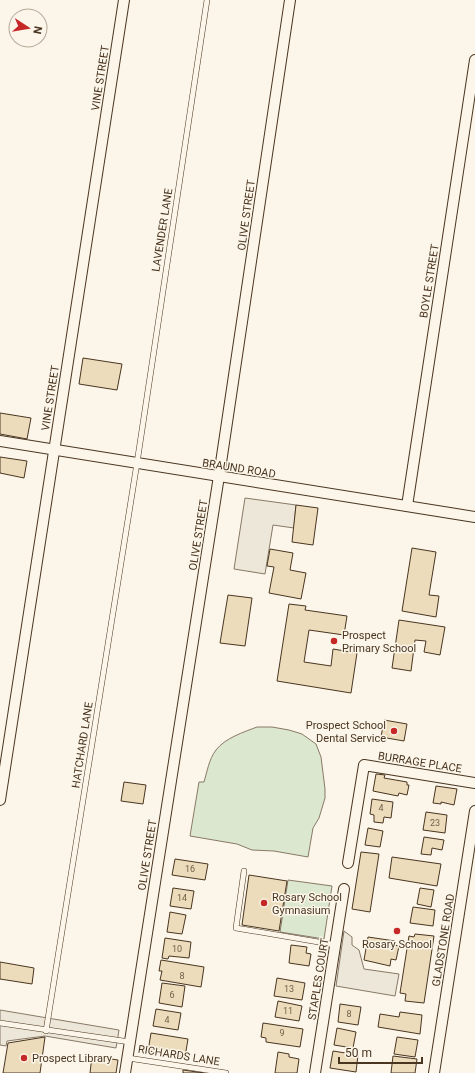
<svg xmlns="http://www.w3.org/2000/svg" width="475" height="1073" viewBox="0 0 475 1073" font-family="Roboto,sans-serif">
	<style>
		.grass { fill: #dce7d0; stroke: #887966 }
		.parking { fill: #ede7d9; stroke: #887966 }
		.building { fill: #ecdcbc; stroke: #4a3520 }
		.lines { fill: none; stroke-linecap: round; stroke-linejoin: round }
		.service-casing { stroke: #4a3520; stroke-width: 6 }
		.minor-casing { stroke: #4a3520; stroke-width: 12 }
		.service { stroke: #fbf6e9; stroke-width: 5 }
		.minor { stroke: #fbf6e9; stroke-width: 10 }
		.poi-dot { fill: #c62828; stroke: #fbf6e9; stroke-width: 1.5 }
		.labels { text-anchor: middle; stroke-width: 3; stroke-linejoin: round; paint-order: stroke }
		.number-label { font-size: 9px; fill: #725f47 }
		.street-label { font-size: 11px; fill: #4a3520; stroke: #fbf6e9 }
		.poi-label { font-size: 11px; fill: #4a3520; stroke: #fbf6e9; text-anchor: start }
	</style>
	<rect width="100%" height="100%" fill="#fbf6e9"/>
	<g class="grass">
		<path d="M 257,727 L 272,727 L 289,730 L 302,734 L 316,744 L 321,757 L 325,789 L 325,798 L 319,818 L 313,828 L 308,857 L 274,851 L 252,850 L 237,844 L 190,836 L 199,782 L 204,782 C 207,772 209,759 216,750 C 225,738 244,732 257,727 Z"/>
		<path d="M 288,880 L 332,886 L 324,939 L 280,932 Z"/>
	</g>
	<g class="parking">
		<path d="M 245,498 L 296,505 L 294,528 L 273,525 L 265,574 L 234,569 Z"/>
		<path d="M 344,931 L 352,937 L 352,945 L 359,950 L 364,969 L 399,974 L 395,996 L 336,986 Z"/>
		<path d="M 0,1010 L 119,1030 L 116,1048 L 45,1036 L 7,1041 L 6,1046 L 0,1045 Z"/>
	</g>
	<g class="building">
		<path d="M 83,358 L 122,364 L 117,390 L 79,384 Z"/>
		<path d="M 0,413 L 31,418 L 27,439 L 0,434 Z"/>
		<path d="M 0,457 L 27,461 L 24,478 L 0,473 Z"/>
		<path d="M 296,505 L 318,508 L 313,545 L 292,542 Z"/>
		<path d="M 412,548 L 436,552 L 429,595 L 439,596 L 436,617 L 402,611 Z"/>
		<path d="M 270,549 L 293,553 L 290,570 L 306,573 L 301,599 L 269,593 L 274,567 L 267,566 Z"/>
		<path d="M 228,595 L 252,598 L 245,646 L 220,643 Z"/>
		<path d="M 289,604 L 306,606 L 305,610 L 347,616 L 344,635 L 309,630 L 304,662 L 331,666 L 333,649 L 357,653 L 351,693 L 277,681 Z"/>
		<path d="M 399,620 L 445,627 L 440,655 L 424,652 L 426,641 L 415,640 L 411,671 L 392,668 Z"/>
		<path d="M 384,720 L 407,724 L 404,741 L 381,737 Z"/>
		<path d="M 376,774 L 385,775 L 384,778 L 407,782 L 407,785 L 409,785 L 407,795 L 399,793 L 398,796 L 373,791 Z"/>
		<path d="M 124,782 L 146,785 L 143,804 L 121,801 Z"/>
		<path d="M 436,786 L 457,789 L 454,805 L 441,802 L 441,804 L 433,803 Z"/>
		<path d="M 372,799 L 393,802 L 391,818 L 384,817 L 383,823 L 374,822 L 374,815 L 370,814 Z"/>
		<path d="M 426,812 L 447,815 L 445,833 L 423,830 Z"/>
		<path d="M 368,828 L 383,831 L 380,847 L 365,845 Z"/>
		<path d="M 424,837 L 444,840 L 442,850 L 432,848 L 431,855 L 421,854 Z"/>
		<path d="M 361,852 L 379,854 L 370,912 L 352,909 Z"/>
		<path d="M 392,857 L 441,864 L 437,886 L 389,878 Z"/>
		<path d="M 175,859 L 208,864 L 205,880 L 172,875 Z"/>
		<path d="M 249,875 L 287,881 L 279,931 L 242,925 Z"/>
		<path d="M 173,888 L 194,891 L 191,909 L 170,906 Z"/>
		<path d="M 420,888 L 434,890 L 431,907 L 417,904 Z"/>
		<path d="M 413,907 L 435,910 L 433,926 L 410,923 Z"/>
		<path d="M 170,912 L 186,915 L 182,934 L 167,932 Z"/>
		<path d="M 415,934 L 434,936 L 424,1003 L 405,1001 L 406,994 L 400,993 L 409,936 L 414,937 Z"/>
		<path d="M 368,937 L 395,941 L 394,945 L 399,946 L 396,960 L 391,959 L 390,966 L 364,960 Z"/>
		<path d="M 165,938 L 191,942 L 189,958 L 169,956 L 168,959 L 162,958 Z"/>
		<path d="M 291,945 L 307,947 L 306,953 L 311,954 L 309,966 L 289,963 Z"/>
		<path d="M 161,960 L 204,967 L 201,987 L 160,980 L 162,971 L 159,971 Z"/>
		<path d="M 0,962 L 34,968 L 32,984 L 0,979 Z"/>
		<path d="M 277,978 L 305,983 L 302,1000 L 274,996 Z"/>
		<path d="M 162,983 L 185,986 L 182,1007 L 159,1003 Z"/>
		<path d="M 278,1001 L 302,1006 L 299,1021 L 275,1017 Z"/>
		<path d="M 340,1004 L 361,1007 L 358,1025 L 338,1022 Z"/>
		<path d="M 156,1009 L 181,1013 L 178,1030 L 153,1026 Z"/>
		<path d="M 400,1012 L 422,1015 L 420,1034 L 378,1027 L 380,1014 L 399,1017 Z"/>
		<path d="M 263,1023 L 303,1029 L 300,1047 L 266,1042 L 266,1038 L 261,1037 Z"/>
		<path d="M 337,1028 L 356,1032 L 353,1048 L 334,1045 Z"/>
		<path d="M 151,1033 L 188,1039 L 185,1057 L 148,1051 Z"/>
		<path d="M 45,1037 L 40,1073 L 3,1073 L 8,1043 Z"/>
		<path d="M 397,1037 L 418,1040 L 415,1057 L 394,1054 Z"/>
		<path d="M 333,1051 L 358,1055 L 356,1072 L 330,1068 Z"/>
		<path d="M 278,1052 L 289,1054 L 289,1057 L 299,1059 L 297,1073 L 275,1073 Z"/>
		<path d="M 92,1056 L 118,1060 L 116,1073 L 90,1073 Z"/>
		<path d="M 393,1056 L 417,1059 L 415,1073 L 391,1073 Z"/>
		<path d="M 183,1070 L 204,1073 L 183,1073 Z"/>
	</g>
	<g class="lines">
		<defs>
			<g id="service">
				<path d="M 244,871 L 236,928 L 336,945"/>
				<path d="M 0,1023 L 130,1042"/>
				<path d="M 46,1031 L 137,463 L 207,0"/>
				<path d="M 128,1058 L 226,1073"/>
			</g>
			<g id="minor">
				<path d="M 0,441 L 475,517"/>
				<path d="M 407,506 L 475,60"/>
				<path d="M 0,800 L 124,0"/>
				<path d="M 348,863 L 364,765 L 475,783"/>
				<path d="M 125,1073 L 219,476 L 290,0"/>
				<path d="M 315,1073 L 344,889"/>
				<path d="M 434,1073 L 475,811"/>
			</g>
		</defs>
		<use href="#service" class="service-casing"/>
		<use href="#minor" class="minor-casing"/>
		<use href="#service" class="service"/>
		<use href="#minor" class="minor"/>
	</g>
	<g class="poi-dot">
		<circle cx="334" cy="641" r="4"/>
		<circle cx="394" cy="731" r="4"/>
		<circle cx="264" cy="903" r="4"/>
		<circle cx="397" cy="931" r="4"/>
		<circle cx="24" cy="1058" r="4"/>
	</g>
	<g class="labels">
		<g class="number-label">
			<text x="381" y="811">4</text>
			<text x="435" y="826">23</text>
			<text x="190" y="872">16</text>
			<text x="182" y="901">14</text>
			<text x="177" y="952">10</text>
			<text x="182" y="979">8</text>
			<text x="289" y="992">13</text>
			<text x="172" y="998">6</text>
			<text x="288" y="1014">11</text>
			<text x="349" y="1017">8</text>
			<text x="167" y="1023">4</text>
			<text x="282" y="1036">9</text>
		</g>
		<g class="street-label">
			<text transform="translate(100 78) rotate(-81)" y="4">VINE STREET</text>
			<text transform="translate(246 215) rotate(-82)" y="4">OLIVE STREET</text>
			<text transform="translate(162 230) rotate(-81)" y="4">LAVENDER LANE</text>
			<text transform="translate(429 281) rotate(-81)" y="4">BOYLE STREET</text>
			<text transform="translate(50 398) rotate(-81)" y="4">VINE STREET</text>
			<text transform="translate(239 468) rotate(9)" y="4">BRAUND ROAD</text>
			<text transform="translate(198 535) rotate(-81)" y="4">OLIVE STREET</text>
			<text transform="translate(82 745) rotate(-81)" y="4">HATCHARD LANE</text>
			<text transform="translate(420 762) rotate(9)" y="4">BURRAGE PLACE</text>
			<text transform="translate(147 855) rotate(-81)" y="4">OLIVE STREET</text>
			<text transform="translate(443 940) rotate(-81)" y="4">GLADSTONE ROAD</text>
			<text transform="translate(318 979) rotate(-81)" y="4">STAPLES COURT</text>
			<text transform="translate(179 1055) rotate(9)" y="4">RICHARDS LANE</text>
		</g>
		<g class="poi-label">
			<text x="342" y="639">Prospect<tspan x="342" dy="13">Primary School</tspan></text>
			<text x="386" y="729" text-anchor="end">Prospect School<tspan x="386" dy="13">Dental Service</tspan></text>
			<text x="272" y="901">Rosary School<tspan x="272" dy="13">Gymnasium</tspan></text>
			<text x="397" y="948" text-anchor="middle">Rosary School</text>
			<text x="32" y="1062">Prospect Library</text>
		</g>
	</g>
	<g transform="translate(28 28) rotate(102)"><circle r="19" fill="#fbf6e9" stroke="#b4a999"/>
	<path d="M0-3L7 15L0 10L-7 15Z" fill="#c62828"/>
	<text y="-6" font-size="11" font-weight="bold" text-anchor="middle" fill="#4a3520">N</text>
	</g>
	<path d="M339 1057v6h83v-6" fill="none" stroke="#4a3520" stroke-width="2"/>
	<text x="345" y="1057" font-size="12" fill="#4a3520" stroke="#fbf6e9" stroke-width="3" paint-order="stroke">50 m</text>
</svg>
